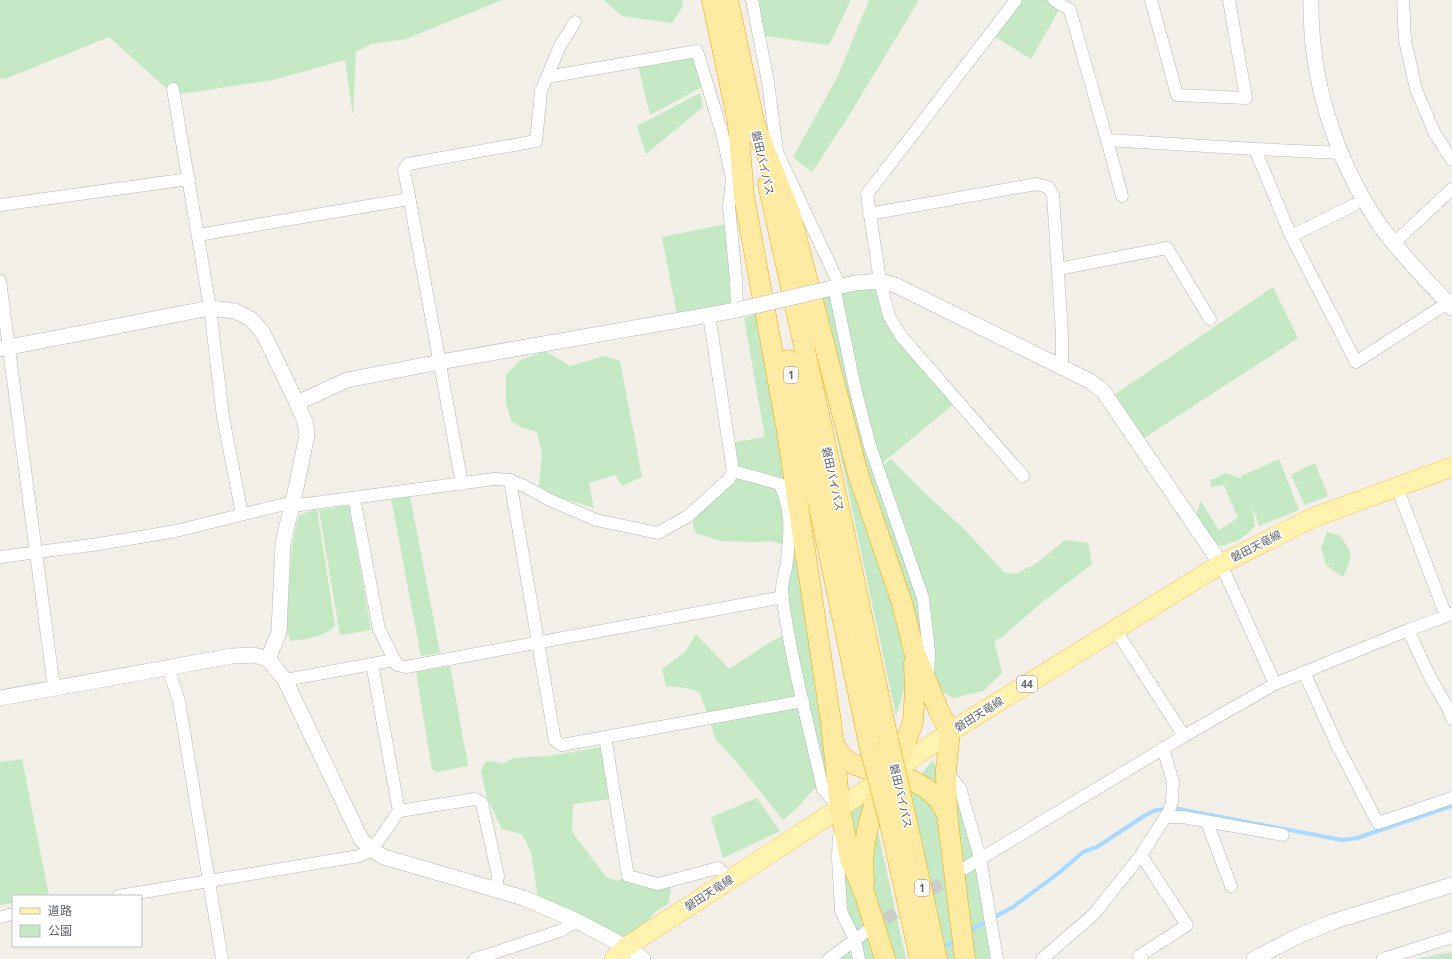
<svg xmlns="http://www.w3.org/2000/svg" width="1452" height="959" viewBox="0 0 1452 959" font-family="'Open Sans','Noto Sans JP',sans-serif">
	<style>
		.green { fill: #c5e8c5 }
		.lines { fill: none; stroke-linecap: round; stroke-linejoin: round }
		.stream { stroke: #aadaff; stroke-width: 4 }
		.minor-tunnel { stroke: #ccccc8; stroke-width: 12; stroke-dasharray: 12 6; stroke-linecap: butt }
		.minor-casing { stroke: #b5b8bc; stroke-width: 13 }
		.tertiary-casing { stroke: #b5b8bc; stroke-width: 16 }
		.primary-casing { stroke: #f2c960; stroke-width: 20 }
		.trunk-casing { stroke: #f9ab00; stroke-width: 21 }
		.minor { stroke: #fff; stroke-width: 12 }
		.tertiary { stroke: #fff; stroke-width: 15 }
		.primary { stroke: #fff2af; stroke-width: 19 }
		.trunk { stroke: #feeaa1; stroke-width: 20 }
		.tertiary-bridge-casing { stroke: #b5b8bc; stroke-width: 16; stroke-linecap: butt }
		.trunk-bridge-casing { stroke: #f9ab00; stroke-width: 21; stroke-linecap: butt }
		.tertiary-bridge { stroke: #fff; stroke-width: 15 }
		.trunk-bridge { stroke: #feeaa1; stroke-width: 20 }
		.labels { text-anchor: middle; stroke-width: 3; stroke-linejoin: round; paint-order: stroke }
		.shield { fill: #fff; stroke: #8f9295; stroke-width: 1 }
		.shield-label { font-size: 10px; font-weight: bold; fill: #5f6368 }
		.street-label { font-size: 11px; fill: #5f6368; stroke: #fff }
	</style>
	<rect width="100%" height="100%" fill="#f1efe8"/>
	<g class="green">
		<path d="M 0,0 L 502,0 L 406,39 L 371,44 L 356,52 L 353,116 L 345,60 L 273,80 L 174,95 L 109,37 L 5,79 L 0,78 Z"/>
		<path d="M 604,0 L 682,0 L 683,6 L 672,23 L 622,16 Z"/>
		<path d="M 754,0 L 851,0 L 829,45 L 758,35 Z"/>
		<path d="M 869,0 L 919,0 L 848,117 L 812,172 L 793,157 L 838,76 Z"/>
		<path d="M 1016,0 L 1062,0 L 1062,5 L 1031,59 L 991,34 Z"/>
		<path d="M 691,52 L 702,87 L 650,115 L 637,61 Z"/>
		<path d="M 700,93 L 703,107 L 646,154 L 637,126 Z"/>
		<path d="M 731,223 L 734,261 L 729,286 L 736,301 L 678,320 L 662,237 Z"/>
		<path d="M 880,281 L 891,318 L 955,403 L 879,466 L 879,469 L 891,459 L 930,498 L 962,527 L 1005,573 L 1015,574 L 1037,563 L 1065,540 L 1088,543 L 1092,564 L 1040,604 L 1001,638 L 994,641 L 1002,673 L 983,691 L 954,698 L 937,689 L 918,647 L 815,299 L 835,295 Z"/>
		<path d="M 1273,287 L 1298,338 L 1138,442 L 1108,399 Z"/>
		<path d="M 762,313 L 833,778 L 812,791 L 796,809 L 783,820 L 735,760 L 716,740 L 709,718 L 699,692 L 687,688 L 666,686 L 662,669 L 685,652 L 696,634 L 729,669 L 767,644 L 788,633 L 782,592 L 789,546 L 770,541 L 758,542 L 721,541 L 696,533 L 693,526 L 693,511 L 729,479 L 729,443 L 765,437 L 744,318 Z"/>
		<path d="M 545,351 L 570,366 L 605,356 L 620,361 L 642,477 L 622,486 L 615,475 L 589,483 L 594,508 L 555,496 L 539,486 L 542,454 L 537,432 L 523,428 L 512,422 L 506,403 L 506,375 L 519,361 Z"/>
		<path d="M 834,424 L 841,424 L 885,551 L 910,670 L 896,716 Z"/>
		<path d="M 1279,459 L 1299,510 L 1259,526 L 1252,506 L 1255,526 C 1245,538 1234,543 1220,546 L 1208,536 L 1196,515 L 1201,501 L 1219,530 L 1238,518 L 1224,485 L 1210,487 L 1211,480 L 1226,473 L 1242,479 L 1241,476 Z"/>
		<path d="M 1315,463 L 1328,496 L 1305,505 L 1291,475 Z"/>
		<path d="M 410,496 L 440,653 L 421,656 L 391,499 Z"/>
		<path d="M 349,505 L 371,630 L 340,635 L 319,510 Z"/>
		<path d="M 317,509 L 335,626 C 323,637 308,639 291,641 L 286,630 L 292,545 L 299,515 Z"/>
		<path d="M 1327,532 L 1339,535 C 1354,554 1353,555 1343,577 L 1326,565 L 1321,548 Z"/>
		<path d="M 450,666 L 468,766 L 437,772 L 432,769 L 416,672 Z"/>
		<path d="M 601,747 L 611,799 L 573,804 L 572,832 L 606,877 L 617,881 L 628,876 L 671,889 L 668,904 L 656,911 L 626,947 L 536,903 L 537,892 L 531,852 L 522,834 L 502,829 L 487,798 L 481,771 L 485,762 L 493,761 L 502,764 L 514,758 L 549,756 Z"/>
		<path d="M 22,759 L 49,896 L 13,896 L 13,903 L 0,905 L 0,762 Z"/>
		<path d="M 932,761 L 961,794 L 997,959 L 941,959 L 907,792 Z"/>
		<path d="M 757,798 L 780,831 L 723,858 L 711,817 Z"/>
		<path d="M 871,800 L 906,959 L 829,959 L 854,940 L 841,911 L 847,814 Z"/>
		<path d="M 1452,952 L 1452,959 L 1415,959 Z"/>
	</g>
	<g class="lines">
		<g class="stream">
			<path d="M 967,932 L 1013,907 L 1060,872 L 1083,852 L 1097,847 L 1144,816 L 1156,810 L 1179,809 L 1342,840 L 1357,838 L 1452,806"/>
			<path d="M 940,951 L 956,939"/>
		</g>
		<path class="minor-tunnel" d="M 870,929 L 959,872"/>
		<defs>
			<g id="minor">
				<path d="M 752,0 L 768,82 L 777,152 L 840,286"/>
				<path d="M 1016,0 L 867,194 L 880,281 L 889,316 L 901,336 L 1023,476"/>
				<path d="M 1054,0 L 1070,10 L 1107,140 L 1255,149 L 1341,153"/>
				<path d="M 1151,0 L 1177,95 L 1246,98 L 1229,0"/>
				<path d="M 1403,0 L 1405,40 L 1416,89 L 1435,134 L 1452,160"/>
				<path d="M 547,77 L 697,51 L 722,133 L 732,179 L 729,207 L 736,279 L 737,310"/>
				<path d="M 173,89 L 210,308 L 223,417 L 242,514"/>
				<path d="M 1107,140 L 1122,196"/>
				<path d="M 1255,149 L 1291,236 L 1356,362 L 1452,300"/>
				<path d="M 0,205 L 189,179"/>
				<path d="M 869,214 L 1036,184 L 1048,187 L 1053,195 L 1062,335 L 1062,367"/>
				<path d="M 198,235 L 409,199"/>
				<path d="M 1291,236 L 1354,205"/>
				<path d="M 1394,243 L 1452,189"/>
				<path d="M 1058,269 L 1167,248 L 1210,319"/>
				<path d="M 0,281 L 54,688"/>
				<path d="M 834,287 L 855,388 L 870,446 L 923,598 L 929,652 L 928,675"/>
				<path d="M 733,471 L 780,484 C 793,513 790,537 786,568 C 784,576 781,586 782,595 C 791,660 808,724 823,789 L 839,807"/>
				<path d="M 510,480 L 555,741 L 562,745 L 803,701"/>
				<path d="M 462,484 L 404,169 L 408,164 L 536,141 L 541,91 L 560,46 L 575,22"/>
				<path d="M 1397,487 L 1446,616"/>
				<path d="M 354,498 L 379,629 L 397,665 L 406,667 L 783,597"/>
				<path d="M 292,506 L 494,479 L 510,480 L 524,486 L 550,500 L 596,520 L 658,533 L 688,516 L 729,479 L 733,471 L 709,315"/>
				<path d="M 0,557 L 99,544 L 176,531 L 293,502"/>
				<path d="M 1221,564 L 1275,684"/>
				<path d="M 1115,629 L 1184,736"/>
				<path d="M 1408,630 L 1430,677 L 1448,708 L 1452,719"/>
				<path d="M 168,668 L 179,701 L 222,959"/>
				<path d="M 1304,672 L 1338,747 L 1378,823 L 1452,798"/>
				<path d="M 285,680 L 394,660"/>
				<path d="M 605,737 L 628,876 L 658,884 L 718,868 L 730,879"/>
				<path d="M 946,771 L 960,788 L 980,858 L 997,959"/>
				<path d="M 399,811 L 475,799 L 482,803 L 498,876 L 496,890"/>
				<path d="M 1166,817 L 1183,817 L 1283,835"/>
				<path d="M 1207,822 L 1231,886"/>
				<path d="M 839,837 L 838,857 L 841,911 L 855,940 L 859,959"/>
				<path d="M 1141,855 L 1187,925 L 1139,956 L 1141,959"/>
				<path d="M 965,868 L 1184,736 L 1275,684 L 1408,630 L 1452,614"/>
				<path d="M 119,896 L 359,856 L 372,850 L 399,811 L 372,664"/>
				<path d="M 0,917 L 13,914"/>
				<path d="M 475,959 L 560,931 L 577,921"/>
				<path d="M 829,959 L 867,931"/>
				<path d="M 1042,959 L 1094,914 L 1141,855 L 1168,813 L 1172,802 L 1173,782 L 1163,748"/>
				<path d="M 1383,959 L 1452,937"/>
			</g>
			<g id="tertiary">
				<path d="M 1311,0 C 1310,78 1334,156 1377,221 C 1397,251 1428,281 1452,308"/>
				<path d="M 828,289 L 855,283 L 880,281 L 895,285 L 1090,381 L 1103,391 L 1221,564"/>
				<path d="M 0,349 L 210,308 L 235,311 L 251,319 L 263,333 L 297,403 L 305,422 L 307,435 L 296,488 L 283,543 L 279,632 L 268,659"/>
				<path d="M 297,403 L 347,380 L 440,362 L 737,310"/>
				<path d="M 0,698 L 232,656 L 254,655 L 268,659 L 285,680 L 361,839 L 372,850 L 384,857 L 524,898 L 577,921 L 626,947 L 643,959"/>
				<path d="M 1254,959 L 1294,938 L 1332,922 L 1452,885"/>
			</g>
			<path id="primary" d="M 614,959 L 626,947 L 840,808 L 950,732 L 1221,564 L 1312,518 L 1452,467"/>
			<g id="trunk">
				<path d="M 712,0 L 741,137"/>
				<path d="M 728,0 L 757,135"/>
				<path d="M 754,123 L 790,213 L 858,474 L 902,603 L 914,651 L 939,711 L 950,732 L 946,770 L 947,814 L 965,959"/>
				<path d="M 738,124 L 744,196 L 786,425 L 831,722 L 840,808 L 850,859 L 865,895 L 885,959"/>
				<path d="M 768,184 L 823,432 L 888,739"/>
				<path d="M 788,360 L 870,749"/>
				<path d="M 833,743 L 842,757 L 853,764 L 869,770 L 889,774 L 911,780 L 926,788 L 939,800 L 947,814"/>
				<path d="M 896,769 L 913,722 L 915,689 L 914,663"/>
				<path d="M 906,818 L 937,959"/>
				<path d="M 890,824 L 920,959"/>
				<path d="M 864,883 C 864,876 863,869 863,862 C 864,840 873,799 885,781"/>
			</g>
		</defs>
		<use href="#minor" class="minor-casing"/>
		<use href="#tertiary" class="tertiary-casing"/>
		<use href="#primary" class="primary-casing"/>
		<use href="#trunk" class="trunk-casing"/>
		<use href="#minor" class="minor"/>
		<use href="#tertiary" class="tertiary"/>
		<use href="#primary" class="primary"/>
		<use href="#trunk" class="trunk"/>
		<defs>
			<path id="tertiary-bridge" d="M 737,310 L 828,289"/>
			<g id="trunk-bridge">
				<path d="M 888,739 L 906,818"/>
				<path d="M 870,749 L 890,824"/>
			</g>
		</defs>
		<use href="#tertiary-bridge" class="tertiary-bridge-casing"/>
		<use href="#trunk-bridge" class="trunk-bridge-casing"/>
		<use href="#tertiary-bridge" class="tertiary-bridge"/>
		<use href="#trunk-bridge" class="trunk-bridge"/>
	</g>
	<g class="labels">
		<g class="shield">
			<rect x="784" y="367" width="14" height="16" rx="3"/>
			<rect x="1017" y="676" width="20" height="16" rx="3"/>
			<rect x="915" y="880" width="14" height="16" rx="3"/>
		</g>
		<g class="shield-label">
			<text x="791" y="379">1</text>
			<text x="1027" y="688">44</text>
			<text x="922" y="892">1</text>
		</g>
		<g class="street-label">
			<text transform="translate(763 163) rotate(77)" y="4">磐田バイパス</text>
			<text transform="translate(833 479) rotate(78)" y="4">磐田バイパス</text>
			<text transform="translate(1256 546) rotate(-27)" y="4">磐田天竜線</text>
			<text transform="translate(979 714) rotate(-32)" y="4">磐田天竜線</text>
			<text transform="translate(901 796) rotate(77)" y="4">磐田バイパス</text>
			<text transform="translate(709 893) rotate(-33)" y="4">磐田天竜線</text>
		</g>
	</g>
	<rect x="12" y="895" width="130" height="52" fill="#ffffff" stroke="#bfc1c3"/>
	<rect x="20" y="908" width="20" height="6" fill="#fff2af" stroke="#bfc1c3"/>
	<text x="48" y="915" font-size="12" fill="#5f6368">道路</text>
	<rect x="20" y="925" width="20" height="12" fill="#c5e8c5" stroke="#bfc1c3"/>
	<text x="48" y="935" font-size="12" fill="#5f6368">公園</text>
</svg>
